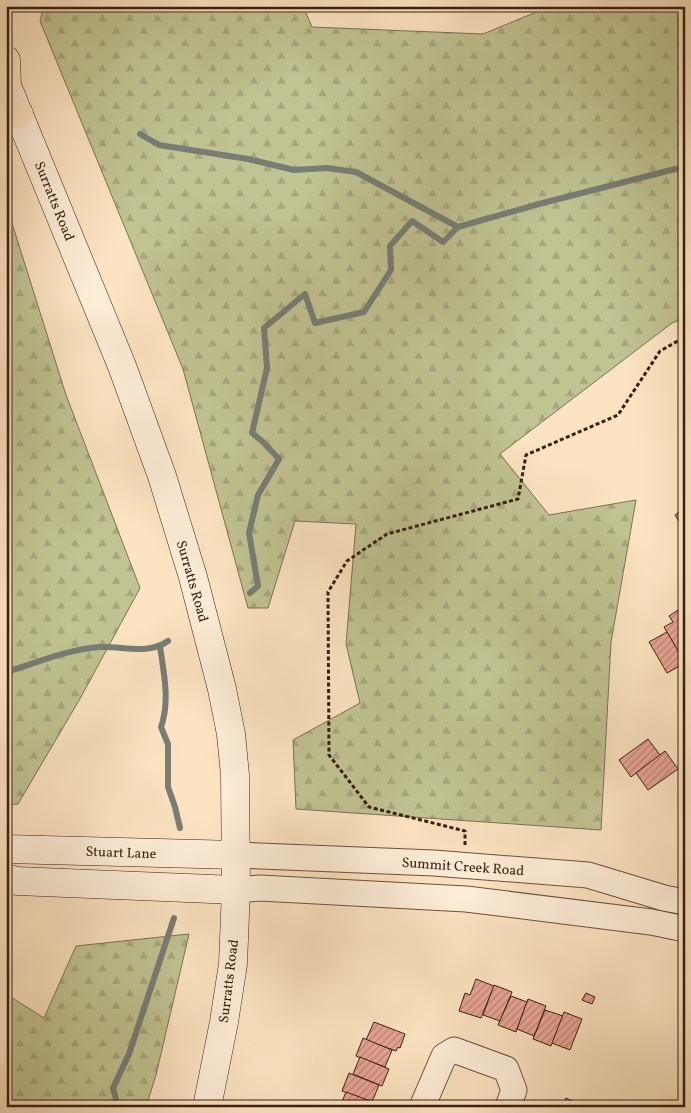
<svg xmlns="http://www.w3.org/2000/svg" width="691" height="1113" viewBox="0 0 691 1113" font-family="Vollkorn,serif">
	<style>
		.forest { fill: url(#forest-firs); stroke: #7c7252 }
		.lines { fill: none; stroke-linecap: round; stroke-linejoin: round }
		.stream { stroke: #777e75; stroke-width: 6 }
		.building { fill: url(#building-hatch); stroke: #392011 }
		.street-casing { stroke: #6a513d; stroke-width: 27 }
		.secondary-casing { stroke: #392011; stroke-width: 29 }
		.highway-casing { stroke: #392011; stroke-width: 29 }
		.path { stroke: #392011; stroke-width: 3; stroke-dasharray: 4 2.5; stroke-linecap: butt }
		.street { stroke: #fdedd7; stroke-width: 25 }
		.secondary { stroke: #fdedd7; stroke-width: 28 }
		.highway { stroke: #fce3c1; stroke-width: 28 }
		.labels { text-anchor: middle; stroke-width: 4; stroke-linejoin: round; paint-order: stroke }
		.street-label { font-size: 14px; fill: #392011; stroke: #fdedd7 }
	</style>
	<defs>
		<pattern id="forest-firs" width="22" height="20" patternUnits="userSpaceOnUse" patternTransform="scale(1.25)"><rect width="22" height="20" fill="#c0c392"/><path d="M5 1l3.5 6h-7zM16 11l3.5 6h-7z" fill="#a6a77d"/></pattern>
		<pattern id="building-hatch" width="6" height="6" patternUnits="userSpaceOnUse" patternTransform="scale(1.25)"><rect width="6" height="6" fill="#e8a595"/><path d="M-1 1l2-2M0 6l6-6M5 7l2-2" fill="none" stroke="#bd8678"/></pattern>
	</defs>
	<rect width="100%" height="100%" fill="#fce3c1"/>
	<filter id="stains"><feTurbulence type="fractalNoise" baseFrequency=".004" numOctaves="4"/><feColorMatrix values="0 0 0 0 .2 0 0 0 0 .09 0 0 0 0 .02 0 0 0 .5 -.17"/></filter>
	<radialGradient id="worn" r=".72"><stop offset=".6" stop-color="#630" stop-opacity="0"/><stop offset="1" stop-color="#630" stop-opacity=".3"/></radialGradient>
	<g class="forest">
		<path d="M 44,6 L 303,6 L 312,27 L 483,34 L 551,6 L 685,6 L 685,318 L 672,323 L 500,454 L 549,515 L 636,500 L 611,642 L 601,830 L 296,809 L 293,740 L 360,703 L 346,644 L 356,524 L 295,521 L 268,608 L 248,608 L 183,369 L 40,21 Z"/>
		<path d="M 6,204 L 66,395 L 140,588 L 81,697 L 18,804 L 6,805 Z"/>
		<path d="M 189,934 L 156,1075 L 146,1107 L 6,1107 L 6,994 L 44,1018 L 76,946 Z"/>
	</g>
	<g class="lines">
		<g class="stream">
			<path d="M 140,134 L 159,145 L 248,159 L 294,170 L 327,168 L 356,172 L 458,227 L 539,204 L 675,169 L 685,170"/>
			<path d="M 250,593 L 258,586 L 249,533 L 258,495 L 279,459 L 262,441 L 252,433 L 267,368 L 264,328 L 305,294 L 315,323 L 364,312 L 391,270 L 390,246 L 412,221 L 443,242 L 458,227"/>
			<path d="M 160,647 C 164,673 170,702 161,727 L 168,744 L 168,787 L 175,807 L 180,828"/>
			<path d="M 6,672 C 37,663 68,649 100,647 C 123,646 149,655 168,641"/>
			<path d="M 118,1107 L 113,1088 L 129,1054 L 174,918"/>
		</g>
	</g>
	<g class="building">
		<path d="M 685,508 L 685,531 L 675,515 Z"/>
		<path d="M 678,610 L 685,621 L 685,657 L 682,658 L 664,627 L 673,622 L 669,616 Z"/>
		<path d="M 667,632 L 685,663 L 667,673 L 649,642 Z"/>
		<path d="M 648,739 L 660,755 L 631,777 L 619,760 Z"/>
		<path d="M 665,751 L 678,769 L 648,790 L 636,773 Z"/>
		<path d="M 476,979 L 494,986 L 481,1018 L 459,1011 L 465,993 L 470,995 Z"/>
		<path d="M 494,985 L 512,992 L 500,1021 L 483,1015 Z"/>
		<path d="M 586,993 L 595,997 L 592,1004 L 582,1000 Z"/>
		<path d="M 511,996 L 527,1002 L 516,1032 L 498,1025 Z"/>
		<path d="M 528,999 L 546,1006 L 534,1036 L 517,1029 Z"/>
		<path d="M 545,1010 L 563,1016 L 551,1046 L 533,1039 Z"/>
		<path d="M 564,1012 L 582,1019 L 570,1050 L 552,1043 Z"/>
		<path d="M 374,1022 L 405,1034 L 400,1048 L 398,1047 L 396,1051 L 366,1040 Z"/>
		<path d="M 363,1038 L 392,1050 L 385,1067 L 356,1056 Z"/>
		<path d="M 360,1057 L 389,1069 L 382,1086 L 353,1074 Z"/>
		<path d="M 349,1073 L 379,1085 L 372,1102 L 342,1091 Z"/>
		<path d="M 346,1092 L 376,1103 L 374,1107 L 340,1107 Z"/>
		<path d="M 566,1098 L 585,1107 L 562,1107 Z"/>
	</g>
	<g class="lines">
		<defs>
			<g id="street">
				<path d="M 237,855 L 434,863 L 588,875 L 664,898 L 685,902"/>
				<path d="M 236,890 L 260,888 L 466,899 L 651,922 L 685,929"/>
				<path d="M 422,1107 L 444,1056 L 454,1050 L 506,1069 L 514,1090 L 508,1107"/>
			</g>
			<g id="secondary">
				<path d="M 10,93 L 122,366 L 162,476 L 193,577 L 222,689 L 231,734 L 235,775 L 236,890 L 233,964 L 224,1022 L 207,1107"/>
				<path d="M 6,849 L 237,855"/>
				<path d="M 6,878 L 17,881 L 236,890"/>
			</g>
			<g id="highway">
				<path d="M 6,60 L 7,85"/>
				<path d="M 6,101 L 19,114"/>
			</g>
		</defs>
		<use href="#street" class="street-casing"/>
		<use href="#secondary" class="secondary-casing"/>
		<use href="#highway" class="highway-casing"/>
		<path class="path" d="M 465,845 L 465,831 L 369,807 L 329,755 L 328,592 L 347,561 L 387,534 L 518,499 L 526,455 L 618,415 L 660,351 L 685,337"/>
		<use href="#street" class="street"/>
		<use href="#secondary" class="secondary"/>
		<use href="#highway" class="highway"/>
	</g>
	<g class="labels">
		<g class="street-label">
			<text transform="translate(55 201) rotate(68)" y="5">Surratts Road</text>
			<text transform="translate(193 581) rotate(74)" y="5">Surratts Road</text>
			<text transform="translate(121 852) rotate(2)" y="5">Stuart Lane</text>
			<text transform="translate(463 866) rotate(4)" y="5">Summit Creek Road</text>
			<text transform="translate(228 981) rotate(-83)" y="5">Surratts Road</text>
		</g>
	</g>
	<rect width="691" height="1113" fill="none" stroke="#fce3c1" stroke-width="25"/>
	<rect x="8" y="8" width="676" height="1098" fill="none" stroke="#392011" stroke-width="2.5"/>
	<rect x="12" y="12" width="666" height="1088" fill="none" stroke="#392011"/>
	<rect width="100%" height="100%" filter="url(#stains)"/>
	<rect width="100%" height="100%" fill="url(#worn)"/>
</svg>
